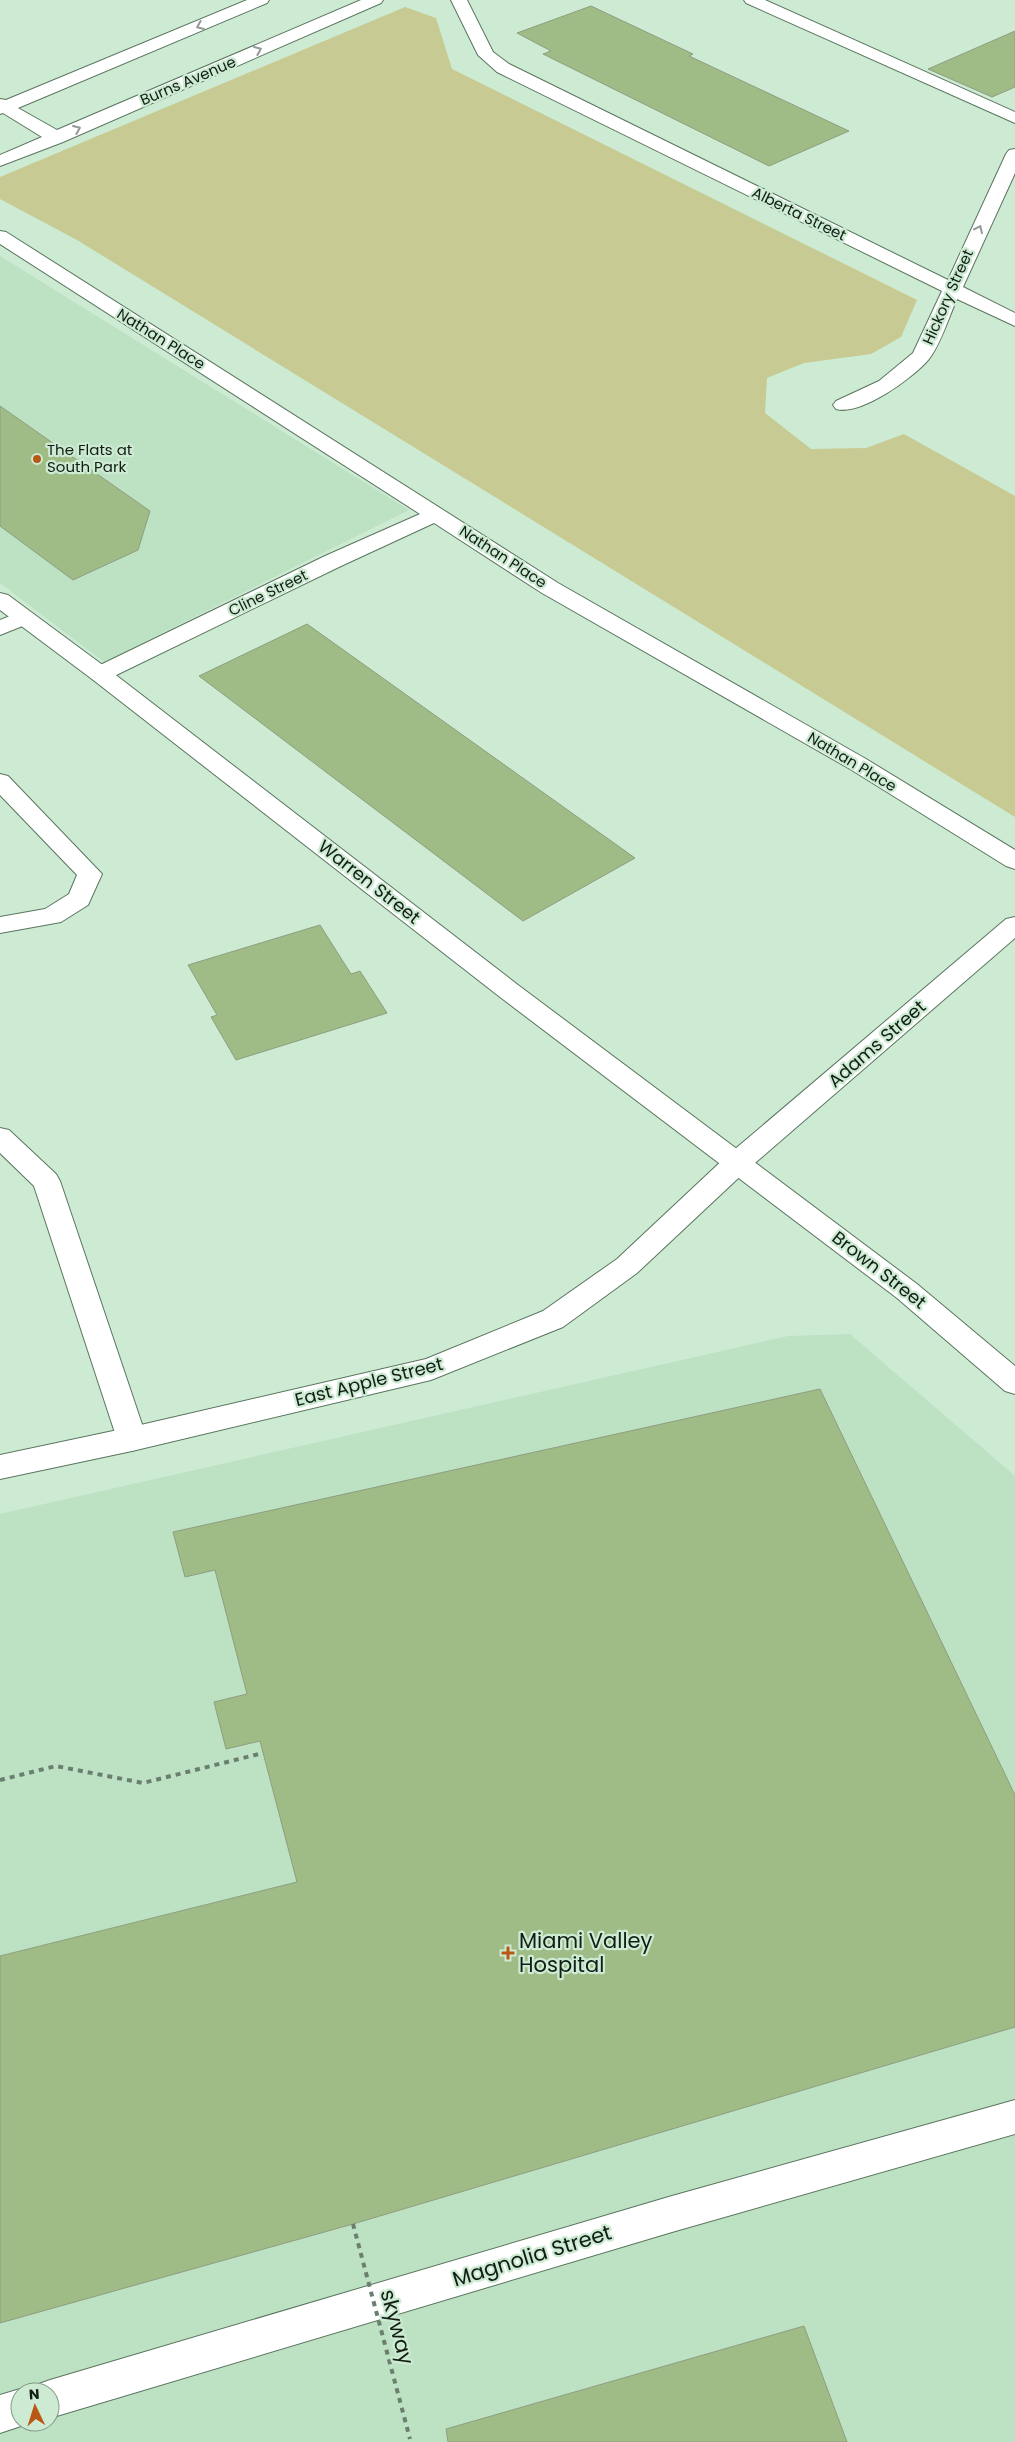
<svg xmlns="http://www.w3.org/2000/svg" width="1015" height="2442" viewBox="0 0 1015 2442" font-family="Poppins,sans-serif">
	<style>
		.built { fill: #bde1c3; fill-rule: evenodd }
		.green { fill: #c7ca92 }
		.building { fill: #9fbb86; stroke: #8e9e80 }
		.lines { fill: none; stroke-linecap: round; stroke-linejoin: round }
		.lane-casing { stroke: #5a755f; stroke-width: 2 }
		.street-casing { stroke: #5a755f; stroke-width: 2 }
		.secondary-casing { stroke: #5a755f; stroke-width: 2 }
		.path { stroke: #6b7f70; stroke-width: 4; stroke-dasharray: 5 5; stroke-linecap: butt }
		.lane { fill: #fff; fill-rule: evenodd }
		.street { fill: #fff; fill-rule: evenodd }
		.secondary { fill: #fff; fill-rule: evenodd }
		.path-bridge { stroke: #6b7f70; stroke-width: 4; stroke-dasharray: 5 5; stroke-linecap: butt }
		.oneway { stroke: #949996 }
		.poi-dot { fill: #b85814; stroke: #cdebd3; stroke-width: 2 }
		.labels { text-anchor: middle; stroke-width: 4.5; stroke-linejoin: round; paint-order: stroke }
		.far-street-label { font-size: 15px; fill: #121d15; stroke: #cdebd3 }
		.far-poi-label { font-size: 15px; fill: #121d15; stroke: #cdebd3; text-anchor: start }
		.street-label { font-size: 18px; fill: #121d15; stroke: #cdebd3 }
		.near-poi-label { font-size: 21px; fill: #121d15; stroke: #cdebd3; text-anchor: start }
		.near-street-label { font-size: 21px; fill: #121d15; stroke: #cdebd3 }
	</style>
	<rect width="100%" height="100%" fill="#cdebd3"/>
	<g class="built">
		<path d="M 0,256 L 409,510 L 104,662 L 0,583 Z"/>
		<path d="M 850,1334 L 1015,1476 L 1015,2442 L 0,2442 L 0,1514 L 788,1336 ZM 20,2392 L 50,2392 L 50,2422 L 20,2422 Z"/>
	</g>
	<path class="green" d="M 405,7 L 436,18 L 452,69 L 917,300 L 901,337 L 871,354 L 804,363 L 767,378 L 765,413 L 811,449 L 866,448 L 904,434 L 1015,496 L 1015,817 L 77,240 L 0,199 L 0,177 Z"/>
	<g class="building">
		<path d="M 591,6 L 693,54 L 689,56 L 849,131 L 769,166 L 543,54 L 551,51 L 517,33 Z"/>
		<path d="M 1015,31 L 1015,87 L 992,97 L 928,69 Z"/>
		<path d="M 0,406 L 150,511 L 138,550 L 73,580 L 0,526 Z"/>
		<path d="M 307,624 L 635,858 L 523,921 L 199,676 Z"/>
		<path d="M 320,925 L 351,974 L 360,971 L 387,1013 L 236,1060 L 211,1017 L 217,1015 L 188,965 Z"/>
		<path d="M 820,1389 L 1015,1795 L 1015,2027 L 353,2224 L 0,2323 L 0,1956 L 297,1882 L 260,1741 L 226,1749 L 214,1702 L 247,1694 L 215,1570 L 185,1577 L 173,1532 Z"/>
		<path d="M 804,2326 L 847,2442 L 448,2442 L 446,2429 Z"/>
	</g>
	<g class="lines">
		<defs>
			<g id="lane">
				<path d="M 744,0 L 765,0 L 1015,112 L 1015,123 L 746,3 Z"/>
				<path d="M 0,774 L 8,776 L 102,874 L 88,905 L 61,922 L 0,933 L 0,917 L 45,909 L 69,894 L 77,875 L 0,795 Z"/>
				<path d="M 0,1128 L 9,1130 L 56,1174 L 60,1181 L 147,1439 L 142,1447 L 132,1451 L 122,1447 L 117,1439 L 34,1186 L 0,1153 Z"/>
			</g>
			<g id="street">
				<path d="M 247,0 L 269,0 L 267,3 L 18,108 L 57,130 L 361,0 L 383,0 L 381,3 L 63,142 L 0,166 L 0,155 L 42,137 L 3,113 L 0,114 L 0,99 L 6,100 Z"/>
				<path d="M 451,0 L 467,0 L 493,52 L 509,64 L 948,280 L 1006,154 L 1009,150 L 1015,149 L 1015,173 L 963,287 L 1015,313 L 1015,326 L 957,299 C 949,316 941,344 929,359 C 913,378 861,416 836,409 L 833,405 L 836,401 L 879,381 L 913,353 L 942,291 L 497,72 L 478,55 Z"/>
				<path d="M 0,231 L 6,232 L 558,583 L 866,759 L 1015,850 L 1015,869 L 1006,866 L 850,769 L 542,593 L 434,523 L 341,566 L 108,679 L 100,681 L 92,679 L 89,674 L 92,669 L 325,556 L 420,514 L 0,244 Z"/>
				<path d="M 22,611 L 30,613 L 33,618 L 30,623 L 0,635 L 0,620 Z"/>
				<path d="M 1015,917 L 1015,938 L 748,1169 L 637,1273 L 563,1327 L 431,1380 L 132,1451 L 0,1479 L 0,1455 L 132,1427 L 426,1359 L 543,1311 L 617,1259 L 728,1155 L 1006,919 Z"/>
				<path d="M 1015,2100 L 1015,2134 L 672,2232 L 50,2418 L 50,2392 L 34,2392 L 36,2385 L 50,2380 L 672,2196 Z"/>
				<path d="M 20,2389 L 28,2392 L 20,2392 L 20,2422 L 33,2422 L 0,2433 L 0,2395 Z"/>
			</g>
			<path id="secondary" d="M 0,593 L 8,595 L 108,669 L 518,985 L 917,1284 L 1015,1366 L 1015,1394 L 1005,1391 L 897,1298 L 500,997 L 92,679 L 0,610 Z"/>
		</defs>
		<use href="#lane" class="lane-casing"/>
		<use href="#street" class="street-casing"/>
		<use href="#secondary" class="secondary-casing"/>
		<path class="path" d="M 0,1780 L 56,1766 L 143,1783 L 263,1753"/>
		<use href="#lane" class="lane"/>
		<use href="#street" class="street"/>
		<use href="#secondary" class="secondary"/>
		<path class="path-bridge" d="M 353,2224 L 410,2439"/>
	</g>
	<defs><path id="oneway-chevron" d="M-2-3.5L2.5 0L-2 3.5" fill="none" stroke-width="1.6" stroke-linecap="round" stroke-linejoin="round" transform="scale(1.25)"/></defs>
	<g class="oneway">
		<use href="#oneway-chevron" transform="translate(200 26) rotate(157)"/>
		<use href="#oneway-chevron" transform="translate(258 50) rotate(-23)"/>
		<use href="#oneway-chevron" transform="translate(77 129) rotate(-23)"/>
		<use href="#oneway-chevron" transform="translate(979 229) rotate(-65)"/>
	</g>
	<g class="poi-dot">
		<circle cx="37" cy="459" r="5"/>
		<path d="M505.5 1945.5h5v5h5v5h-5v5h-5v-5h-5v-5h5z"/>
	</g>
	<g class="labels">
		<g class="far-street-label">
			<text transform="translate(188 81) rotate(-23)" y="5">Burns Avenue</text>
			<text transform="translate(799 214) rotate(26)" y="5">Alberta Street</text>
			<text transform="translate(948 297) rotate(-66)" y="5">Hickory Street</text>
			<text transform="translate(161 339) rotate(32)" y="5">Nathan Place</text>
			<text transform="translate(503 557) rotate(33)" y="5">Nathan Place</text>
			<text transform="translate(268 593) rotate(-26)" y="5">Cline Street</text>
			<text transform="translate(852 762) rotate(31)" y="5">Nathan Place</text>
		</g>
		<g class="far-poi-label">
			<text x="47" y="455">The Flats at<tspan x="47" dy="17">South Park</tspan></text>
		</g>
		<g class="street-label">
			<text transform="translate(369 882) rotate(38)" y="6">Warren Street</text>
			<text transform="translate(877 1044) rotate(-41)" y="6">Adams Street</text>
			<text transform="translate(879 1270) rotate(38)" y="6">Brown Street</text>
			<text transform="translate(369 1382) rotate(-14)" y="6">East Apple Street</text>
		</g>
		<g class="near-poi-label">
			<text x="519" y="1948">Miami Valley<tspan x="519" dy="24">Hospital</tspan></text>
		</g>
		<g class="near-street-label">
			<text transform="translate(532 2256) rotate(-17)" y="7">Magnolia Street</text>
			<text transform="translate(397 2327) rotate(75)" y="7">skyway</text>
		</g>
	</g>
	<g transform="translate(35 2407) rotate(356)"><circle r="24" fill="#cdebd3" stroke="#829987"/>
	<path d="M0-4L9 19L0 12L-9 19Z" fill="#b85814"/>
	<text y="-8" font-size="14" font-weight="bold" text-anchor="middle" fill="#121d15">N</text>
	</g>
</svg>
